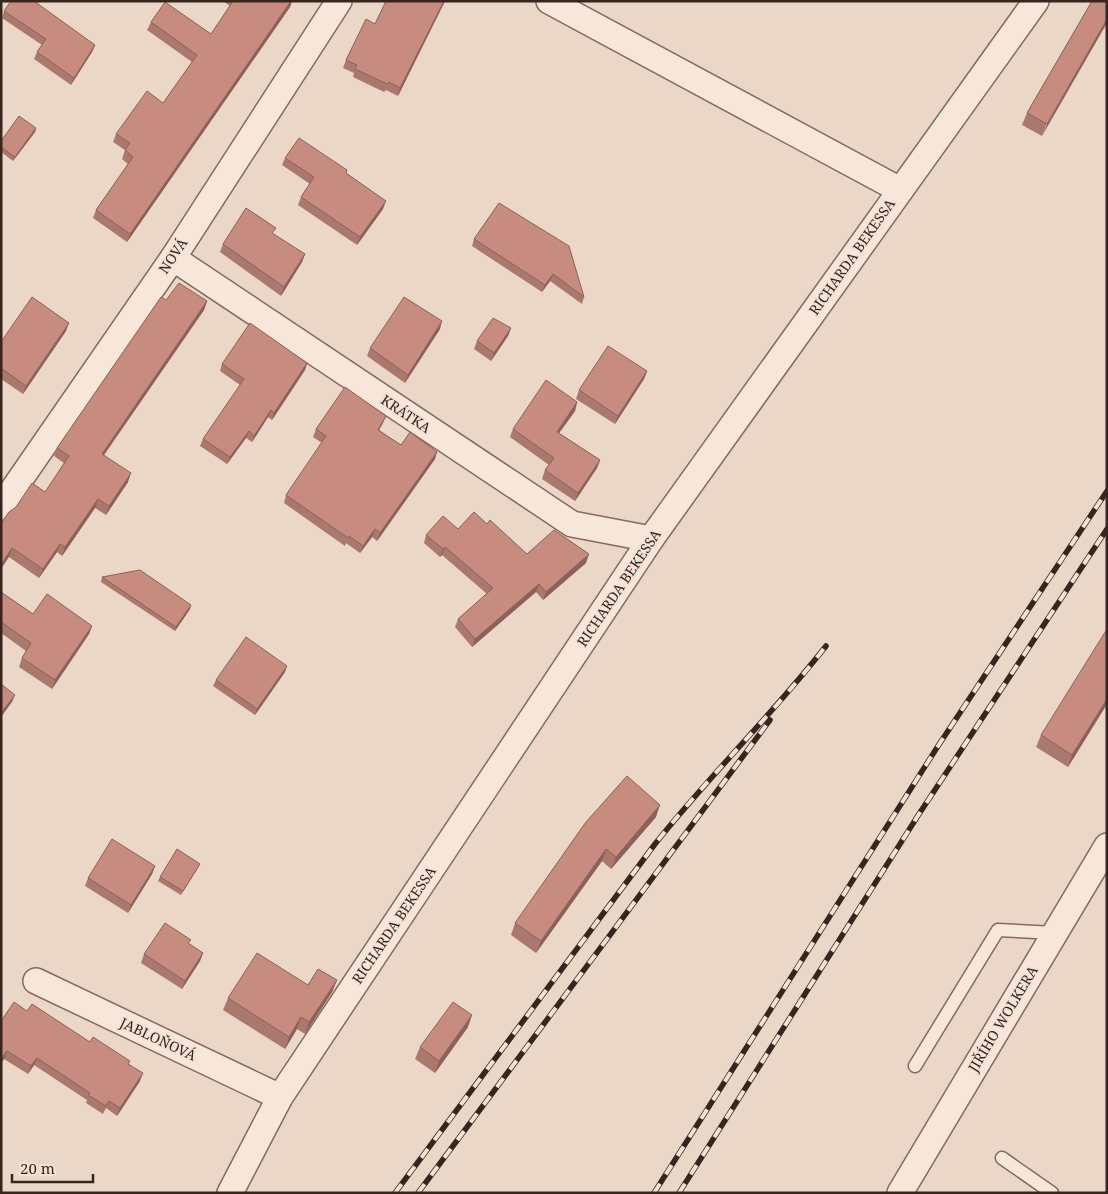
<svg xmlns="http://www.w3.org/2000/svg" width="1108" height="1194" viewBox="0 0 1108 1194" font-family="'Noto Serif',serif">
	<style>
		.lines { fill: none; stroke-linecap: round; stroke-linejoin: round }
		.service-casing { stroke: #86695e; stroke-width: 15 }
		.minor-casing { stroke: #86695e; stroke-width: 28 }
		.service { stroke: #f7e7da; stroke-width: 12 }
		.minor { stroke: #f7e7da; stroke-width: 25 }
		.rail-casing { stroke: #372620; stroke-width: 5.5 }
		.rail { stroke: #f3e3d6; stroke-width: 4; stroke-dasharray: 11; stroke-linecap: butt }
		.wall { fill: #ab786e }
		.shaded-wall { fill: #8b615a }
		.building { fill: #c78b80; stroke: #8b615a }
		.labels { text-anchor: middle; stroke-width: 4; stroke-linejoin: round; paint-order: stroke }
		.street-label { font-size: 14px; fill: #372620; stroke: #f3e3d6 }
	</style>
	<rect width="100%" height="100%" fill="#ebd7c7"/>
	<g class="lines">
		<defs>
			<g id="service">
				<path d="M 915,1066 L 998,930 L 1055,933"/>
				<path d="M 1002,1158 L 1052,1193"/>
			</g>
			<g id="minor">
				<path d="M 549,1 L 900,190"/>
				<path d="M 173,258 L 572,524 L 651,539"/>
				<path d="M 1,507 L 173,258 L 339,1"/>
				<path d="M 36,981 L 280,1097"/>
				<path d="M 230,1193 L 280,1097 L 651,539 L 1036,1"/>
				<path d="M 900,1193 L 1107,846"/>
			</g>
		</defs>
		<use href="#service" class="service-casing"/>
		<use href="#minor" class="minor-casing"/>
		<use href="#service" class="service"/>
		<use href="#minor" class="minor"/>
		<defs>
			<g id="rail">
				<path d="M 395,1193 L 655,844 C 709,776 772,715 826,646"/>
				<path d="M 418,1193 L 770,720"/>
				<path d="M 654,1193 L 938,746 L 1107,491"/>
				<path d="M 679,1193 L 919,814 L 1107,529"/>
			</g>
		</defs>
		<use href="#rail" class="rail-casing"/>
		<use href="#rail" class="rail"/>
	</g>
	<g class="wall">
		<path d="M 223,1 L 292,1 L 290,7 L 127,242 L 93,218 L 96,210 L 128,164 L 122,159 L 125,150 L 113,142 L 116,134 L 163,103 L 192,62 L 147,30 L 151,22 L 211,34 L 230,6 Z"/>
		<path d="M 386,1 L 445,1 L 398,96 L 386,90 L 384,92 L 353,77 L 354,73 L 343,68 L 346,60 L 375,24 Z"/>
		<path d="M 1092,1 L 1042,136 L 1022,125 L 1027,113 Z"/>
		<path d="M 4,11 L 95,45 L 92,52 L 71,85 L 34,59 L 37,52 L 42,45 L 2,18 Z"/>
		<path d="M 36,128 L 35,132 L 13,161 L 1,152 L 1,141 Z"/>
		<path d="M 285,158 L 346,173 L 383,209 L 357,245 L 298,205 L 301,197 L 310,184 L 282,165 Z"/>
		<path d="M 499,203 L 584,297 L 582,304 L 550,281 L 542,292 L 472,246 L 474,239 Z"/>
		<path d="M 273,234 L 305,254 L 302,262 L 281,296 L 220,252 L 223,244 Z"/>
		<path d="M 166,300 L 207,301 L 204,310 L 104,455 L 128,482 L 106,515 L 95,508 L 62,556 L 57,552 L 39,578 L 9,557 L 1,523 L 45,492 L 64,463 L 54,456 L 57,448 Z"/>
		<path d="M 511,328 L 508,336 L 491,361 L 474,349 L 477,341 Z"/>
		<path d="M 440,329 L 405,383 L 367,356 L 370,348 Z"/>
		<path d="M 66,331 L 23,394 L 1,379 L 1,342 Z"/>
		<path d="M 307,363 L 305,370 L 272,420 L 268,417 L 252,442 L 246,438 L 227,464 L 200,446 L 203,439 L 240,385 L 220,371 L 222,364 Z"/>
		<path d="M 647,371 L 644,379 L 615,424 L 576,399 L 579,390 Z"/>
		<path d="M 577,402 L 575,411 L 559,433 L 600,460 L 597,468 L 575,501 L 542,479 L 545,470 L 549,465 L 510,437 L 513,429 Z"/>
		<path d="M 383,423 L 379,430 L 401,445 L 435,459 L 377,541 L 372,537 L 360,553 L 346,543 L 345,546 L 284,503 L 286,495 L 322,443 L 313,437 L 316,429 Z"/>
		<path d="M 487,524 L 527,554 L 586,563 L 543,600 L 536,592 L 472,647 L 455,627 L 458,619 L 487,594 L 442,555 L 440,557 L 424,543 L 426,535 Z"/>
		<path d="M 102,577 L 190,609 L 175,631 L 101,582 Z"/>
		<path d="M 1,592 L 33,614 L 92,626 L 89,634 L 52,689 L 19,667 L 22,658 L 26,651 L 1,633 Z"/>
		<path d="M 285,672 L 255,715 L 213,686 L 216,680 Z"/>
		<path d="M 1107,704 L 1068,767 L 1036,747 L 1041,735 Z"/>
		<path d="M 656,817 L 611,869 L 602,861 L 536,953 L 511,935 L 515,923 L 586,822 Z"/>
		<path d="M 155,866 L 152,874 L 128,913 L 85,886 L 88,878 Z"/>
		<path d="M 198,868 L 181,895 L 158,881 L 160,877 Z"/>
		<path d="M 189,944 L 203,953 L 200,961 L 182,989 L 141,963 L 144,954 Z"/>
		<path d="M 337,980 L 332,992 L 305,1034 L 297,1029 L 285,1049 L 223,1010 L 228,998 Z"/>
		<path d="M 27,1011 L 90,1042 L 129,1064 L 140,1081 L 117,1116 L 106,1108 L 103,1114 L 86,1103 L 87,1100 L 34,1065 L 28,1074 L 4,1059 L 1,1063 L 1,1021 Z"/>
		<path d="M 468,1027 L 435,1073 L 415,1059 L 420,1047 Z"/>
	</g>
	<g class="shaded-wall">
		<path d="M 291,1 L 292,1 L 290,7 L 127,242 L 130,234 Z"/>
		<path d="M 444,1 L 445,1 L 398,96 L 400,88 Z"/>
		<path d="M 1107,19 L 1107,23 L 1042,136 L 1047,124 Z"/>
		<path d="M 95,45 L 92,52 L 71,85 L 74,78 Z"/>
		<path d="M 36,128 L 35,132 L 13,161 L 15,157 Z"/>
		<path d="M 386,201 L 383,209 L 357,245 L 360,237 Z"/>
		<path d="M 305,254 L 302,262 L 281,296 L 284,287 Z"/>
		<path d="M 553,274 L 550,281 L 542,292 L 545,285 Z"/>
		<path d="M 207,301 L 204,310 L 99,462 L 102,454 Z"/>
		<path d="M 442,321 L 440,329 L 405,383 L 408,375 Z"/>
		<path d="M 69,323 L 66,331 L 23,394 L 26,386 Z"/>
		<path d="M 511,328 L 508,336 L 491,361 L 494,353 Z"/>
		<path d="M 307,363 L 305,370 L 272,420 L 274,413 Z"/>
		<path d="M 647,371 L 644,379 L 615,424 L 618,416 Z"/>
		<path d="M 577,402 L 575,411 L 554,440 L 557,432 Z"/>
		<path d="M 271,410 L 268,417 L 252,442 L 254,436 Z"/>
		<path d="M 386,416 L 383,423 L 375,437 L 378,430 Z"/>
		<path d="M 249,431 L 246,438 L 227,464 L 230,457 Z"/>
		<path d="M 437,452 L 435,459 L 377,541 L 380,533 Z"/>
		<path d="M 600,460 L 597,468 L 575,501 L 578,493 Z"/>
		<path d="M 131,473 L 128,482 L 106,515 L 109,506 Z"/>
		<path d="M 98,499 L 95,508 L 62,556 L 65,547 Z"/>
		<path d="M 375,529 L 372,537 L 360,553 L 363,546 Z"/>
		<path d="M 60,544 L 57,552 L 39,578 L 43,569 Z"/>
		<path d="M 445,547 L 442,555 L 440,557 L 443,549 Z"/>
		<path d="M 12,548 L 9,557 L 1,569 L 1,565 Z"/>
		<path d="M 589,554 L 586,563 L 543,600 L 546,592 Z"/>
		<path d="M 539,584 L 536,592 L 472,647 L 475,639 Z"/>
		<path d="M 191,605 L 190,609 L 175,631 L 176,627 Z"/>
		<path d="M 92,626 L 89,634 L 52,689 L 55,680 Z"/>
		<path d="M 287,666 L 285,672 L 255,715 L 257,709 Z"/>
		<path d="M 15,695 L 12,702 L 1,717 L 1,713 Z"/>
		<path d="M 1107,699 L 1107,704 L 1068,767 L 1072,755 Z"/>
		<path d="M 660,805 L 656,817 L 611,869 L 616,857 Z"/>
		<path d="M 606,849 L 602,861 L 536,953 L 541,941 Z"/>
		<path d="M 155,866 L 152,874 L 128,913 L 131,905 Z"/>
		<path d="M 203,953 L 200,961 L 182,989 L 185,981 Z"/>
		<path d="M 337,980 L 332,992 L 305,1034 L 309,1022 Z"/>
		<path d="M 472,1015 L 468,1027 L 435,1073 L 439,1061 Z"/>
		<path d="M 301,1017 L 297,1029 L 285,1049 L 289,1037 Z"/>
		<path d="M 7,1051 L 4,1059 L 1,1063 L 1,1059 Z"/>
		<path d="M 37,1058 L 34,1065 L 28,1074 L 31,1066 Z"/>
		<path d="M 143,1073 L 140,1081 L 117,1116 L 120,1108 Z"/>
	</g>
	<g class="building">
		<path d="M 11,1 L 34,1 L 95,45 L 74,78 L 37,52 L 46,39 L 4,11 Z"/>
		<path d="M 233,1 L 291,1 L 130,234 L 96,210 L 133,157 L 125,150 L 130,143 L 116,134 L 147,91 L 163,103 L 197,55 L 151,22 L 165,2 L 211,34 Z"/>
		<path d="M 386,1 L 444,1 L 400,88 L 389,82 L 387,84 L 355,69 L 357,65 L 346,60 L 366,19 L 375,24 Z"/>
		<path d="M 1092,1 L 1107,1 L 1107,19 L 1047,124 L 1027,113 Z"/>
		<path d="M 19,116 L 36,128 L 15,157 L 1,147 L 1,141 Z"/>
		<path d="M 299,138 L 347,170 L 346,173 L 386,201 L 360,237 L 301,197 L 314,177 L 285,158 Z"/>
		<path d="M 499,203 L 569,246 L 584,297 L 553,274 L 545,285 L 474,239 Z"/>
		<path d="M 246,208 L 276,228 L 272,233 L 305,254 L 284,287 L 223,244 Z"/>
		<path d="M 179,283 L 207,301 L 102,454 L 131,473 L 109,506 L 98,499 L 65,547 L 60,544 L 43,569 L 12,548 L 1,565 L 1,523 L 9,512 L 16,507 L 32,483 L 45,492 L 69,456 L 57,448 L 161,297 L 166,300 Z"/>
		<path d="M 32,297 L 69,323 L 26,386 L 1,368 L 1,342 Z"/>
		<path d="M 404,297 L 442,321 L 408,375 L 370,348 Z"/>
		<path d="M 493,318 L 511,328 L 494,353 L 477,341 Z"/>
		<path d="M 250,323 L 307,363 L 274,413 L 271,410 L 254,436 L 249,431 L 230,457 L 203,439 L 244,379 L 222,364 Z"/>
		<path d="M 608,346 L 647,371 L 618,416 L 579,390 Z"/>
		<path d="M 546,380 L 577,402 L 557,432 L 600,460 L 578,493 L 545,470 L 554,458 L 513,429 Z"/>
		<path d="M 345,387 L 386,416 L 378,430 L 401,445 L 410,432 L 437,452 L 380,533 L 375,529 L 363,546 L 349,536 L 348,538 L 286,495 L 326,436 L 316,429 Z"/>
		<path d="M 474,512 L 487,524 L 490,520 L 527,554 L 554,530 L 589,554 L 546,592 L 539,584 L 475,639 L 458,619 L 493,588 L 445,547 L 443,549 L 426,535 L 443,516 L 458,529 Z"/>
		<path d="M 140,570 L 191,605 L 176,627 L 102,577 Z"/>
		<path d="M 1,592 L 33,614 L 47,594 L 92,626 L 55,680 L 22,658 L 31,643 L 1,622 Z"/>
		<path d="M 1107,629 L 1107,699 L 1072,755 L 1041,735 Z"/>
		<path d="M 246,637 L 287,666 L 257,709 L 216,680 Z"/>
		<path d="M 1,684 L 15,695 L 1,713 Z"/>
		<path d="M 627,776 L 660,805 L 616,857 L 606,849 L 541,941 L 515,923 L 586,822 Z"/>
		<path d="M 112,839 L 155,866 L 131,905 L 88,878 Z"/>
		<path d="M 177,849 L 200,864 L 183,891 L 160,877 Z"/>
		<path d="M 165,923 L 191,940 L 188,943 L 203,953 L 185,981 L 144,954 Z"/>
		<path d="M 257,953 L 308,985 L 318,969 L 337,980 L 309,1022 L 301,1017 L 289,1037 L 228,998 Z"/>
		<path d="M 14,1002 L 27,1011 L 32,1004 L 90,1042 L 93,1037 L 130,1061 L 128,1064 L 143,1073 L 120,1108 L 109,1101 L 106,1106 L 88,1095 L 90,1093 L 37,1058 L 31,1066 L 7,1051 L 1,1059 L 1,1021 Z"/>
		<path d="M 453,1002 L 472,1015 L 439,1061 L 420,1047 Z"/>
	</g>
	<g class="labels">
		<g class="street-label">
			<text transform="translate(173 256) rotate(-56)" y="5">NOVÁ</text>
			<text transform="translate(852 257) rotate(-55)" y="5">RICHARDA BEKESSA</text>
			<text transform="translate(406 414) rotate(34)" y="5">KRÁTKA</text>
			<text transform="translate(619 588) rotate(-56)" y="5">RICHARDA BEKESSA</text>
			<text transform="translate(394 925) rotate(-56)" y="5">RICHARDA BEKESSA</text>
			<text transform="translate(1003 1019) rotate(-59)" y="5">JIŘÍHO WOLKERA</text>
			<text transform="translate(158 1039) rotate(25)" y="5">JABLOŇOVÁ</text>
		</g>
	</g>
	<rect width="1108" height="1194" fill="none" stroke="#372620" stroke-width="5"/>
	<path d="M12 1174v8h81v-8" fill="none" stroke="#372620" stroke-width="2.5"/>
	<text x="20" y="1174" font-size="15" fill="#372620" stroke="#f3e3d6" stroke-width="4" paint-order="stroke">20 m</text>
</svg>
